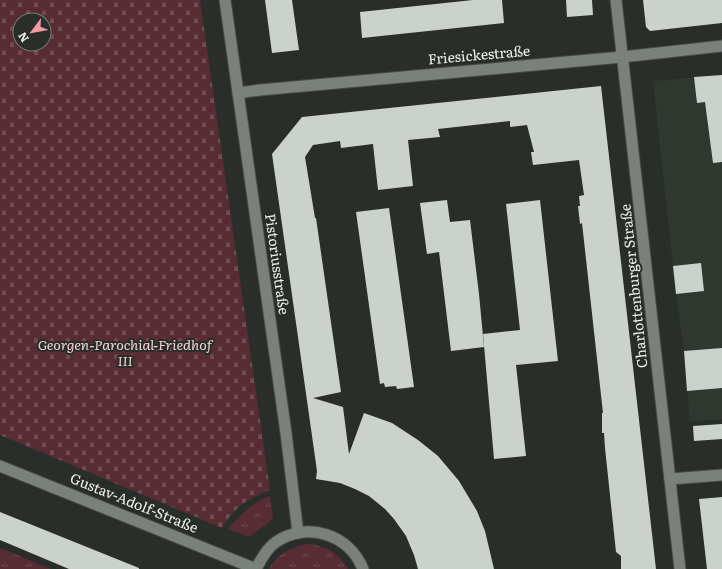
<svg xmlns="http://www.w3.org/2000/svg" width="722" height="569" viewBox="0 0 722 569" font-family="Literata,serif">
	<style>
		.built { fill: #2e382f }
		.grass { fill: url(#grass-tufts) }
		.cemetery { fill: url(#cemetery-stones); fill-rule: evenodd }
		.building { fill: #cbd2cc }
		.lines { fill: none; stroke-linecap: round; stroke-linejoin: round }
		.minor-casing { stroke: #474a47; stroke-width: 13 }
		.tertiary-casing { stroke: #474a47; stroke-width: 13 }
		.minor { stroke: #7a807b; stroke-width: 11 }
		.tertiary { stroke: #7a807b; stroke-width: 11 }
		.labels { text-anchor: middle; stroke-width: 4; stroke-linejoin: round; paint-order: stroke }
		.street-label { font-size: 14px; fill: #edf0ed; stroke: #292e2a }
		.park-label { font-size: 14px; font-style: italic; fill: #f5d1d4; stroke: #292e2a }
	</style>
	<defs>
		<pattern id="grass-tufts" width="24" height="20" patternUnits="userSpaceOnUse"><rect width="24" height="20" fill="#572d33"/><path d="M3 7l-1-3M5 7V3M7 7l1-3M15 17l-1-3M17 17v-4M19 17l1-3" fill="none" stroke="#6f4c51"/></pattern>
		<pattern id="cemetery-stones" width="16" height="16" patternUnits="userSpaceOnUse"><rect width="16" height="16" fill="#572d33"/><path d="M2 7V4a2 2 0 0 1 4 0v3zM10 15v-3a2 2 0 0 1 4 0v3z" fill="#6f4c51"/></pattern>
	</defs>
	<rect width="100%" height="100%" fill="#292e2a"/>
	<path class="built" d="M 722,75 L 722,419 L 690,422 L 684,351 L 676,294 L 653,81 Z"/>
	<g class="grass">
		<path d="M 270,496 L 273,519 L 249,537 L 228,529 C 240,515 253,502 270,496 Z"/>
		<path d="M 308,544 C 325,545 340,554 348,569 L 269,569 C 278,553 291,547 308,544 Z"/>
		<path d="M 0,548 L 51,569 L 0,569 Z"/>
	</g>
	<path class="cemetery" d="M 0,0 L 200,0 L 270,490 C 249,498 233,508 222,528 L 0,435 ZM 20,20 L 44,20 L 44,44 L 20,44 Z"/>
	<g class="building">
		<path d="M 265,0 L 292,0 L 299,50 L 272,53 Z"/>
		<path d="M 473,0 L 502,0 L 504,23 L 362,38 L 360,12 Z"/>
		<path d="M 566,0 L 592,0 L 593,15 L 567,17 Z"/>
		<path d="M 643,0 L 722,0 L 722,23 L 650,31 L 646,27 Z"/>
		<path d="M 722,75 L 722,162 L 713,163 L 705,102 L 697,103 L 694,77 Z"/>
		<path d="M 601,86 L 656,569 L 621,569 L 621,556 L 616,552 L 605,448 L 604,433 L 602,433 L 602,413 L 603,413 L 582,223 L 580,224 L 578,206 L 580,206 L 579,196 L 584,195 L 579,160 L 533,165 L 531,152 L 534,152 L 527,125 L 510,127 L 510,121 L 438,129 L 440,137 L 408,140 L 413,186 L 378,190 L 373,144 L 341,148 L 340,141 L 313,145 L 305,157 L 315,218 L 316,218 L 341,392 L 313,398 L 343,407 L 349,454 L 364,413 L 392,423 L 418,440 L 438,456 L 459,481 L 477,511 L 485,531 L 494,569 L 418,569 L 414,555 L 406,536 L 394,519 L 385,509 L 369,496 L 355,489 L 340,483 L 316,479 L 317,471 L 272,154 L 302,117 Z"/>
		<path d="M 447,200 L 450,222 L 470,220 L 479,294 L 484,347 L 451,351 L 439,252 L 427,254 L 420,203 Z"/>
		<path d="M 540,200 L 558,361 L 516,365 L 526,456 L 494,459 L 483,334 L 520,330 L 506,204 Z"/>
		<path d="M 389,208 L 414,387 L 397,389 L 396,386 L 385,387 L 384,383 L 380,384 L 356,212 Z"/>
		<path d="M 701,263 L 704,291 L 676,294 L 673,266 Z"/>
		<path d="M 722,348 L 722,388 L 687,391 L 684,351 Z"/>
		<path d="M 722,424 L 722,439 L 694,441 L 693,426 Z"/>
		<path d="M 722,497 L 722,569 L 707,569 L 699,499 Z"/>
		<path d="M 0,512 L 139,568 L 139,569 L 69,569 L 0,540 Z"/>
	</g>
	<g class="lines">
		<defs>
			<g id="minor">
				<path d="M 616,0 L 680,569"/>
				<path d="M 238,93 L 260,90 L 622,57 L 722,46"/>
				<path d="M 670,479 L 722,475"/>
			</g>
			<g id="tertiary">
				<path d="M 225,0 L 286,433 L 298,533"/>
				<path d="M 0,466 L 256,569"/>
				<path d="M 256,569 C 261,559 267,548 276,542 C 307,521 349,534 363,569"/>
			</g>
		</defs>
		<use href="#minor" class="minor-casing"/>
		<use href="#tertiary" class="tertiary-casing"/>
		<use href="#minor" class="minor"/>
		<use href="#tertiary" class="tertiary"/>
	</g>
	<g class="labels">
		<g class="street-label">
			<text transform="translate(479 55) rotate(-5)" y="5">Friesickestraße</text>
			<text transform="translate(277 264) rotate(82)" y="5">Pistoriusstraße</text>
			<text transform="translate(634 286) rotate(-96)" y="5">Charlottenburger Straße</text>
			<text transform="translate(134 503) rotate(22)" y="5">Gustav-Adolf-Straße</text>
		</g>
		<g class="park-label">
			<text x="125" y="350">Georgen-Parochial-Friedhof<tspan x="125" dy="16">III</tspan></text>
		</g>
	</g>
	<g transform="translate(32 32) rotate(238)"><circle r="19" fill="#292e2a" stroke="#777c78"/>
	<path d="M0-3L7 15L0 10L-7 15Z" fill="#f49aa6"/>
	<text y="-6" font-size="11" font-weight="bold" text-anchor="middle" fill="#edf0ed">N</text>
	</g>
</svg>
